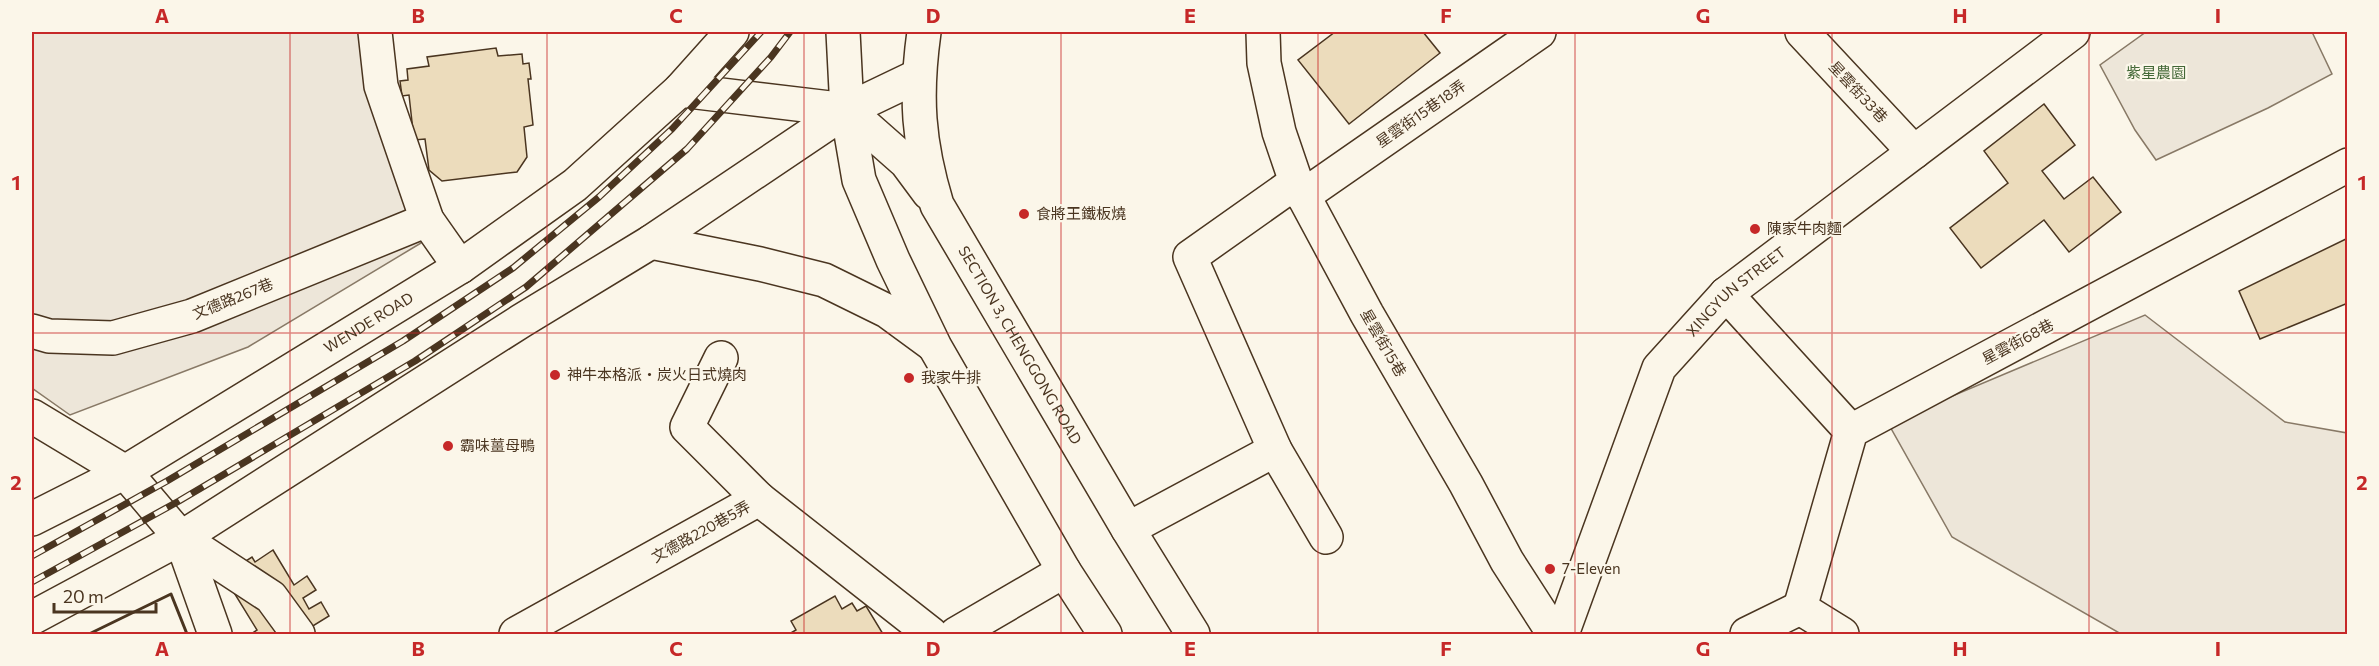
<svg xmlns="http://www.w3.org/2000/svg" width="2379" height="666" viewBox="0 0 2379 666" font-family="Commissioner,'Noto Sans TC',sans-serif">
	<style>
		.green { fill: #ede6d9; stroke: #887966; stroke-width: 1.5 }
		.building { fill: #ecdcbc; stroke: #4a3520; stroke-width: 1.5 }
		.lines { fill: none; stroke-linecap: round; stroke-linejoin: round }
		.minor-casing { stroke: #4a3520; stroke-width: 36 }
		.major-casing { stroke: #4a3520; stroke-width: 36 }
		.minor { stroke: #fbf6e9; stroke-width: 33 }
		.major { stroke: #fbf6e9; stroke-width: 33 }
		.rail-casing { stroke: #4a3520; stroke-width: 7 }
		.rail { stroke: #fbf6e9; stroke-width: 4.5; stroke-dasharray: 14; stroke-linecap: butt }
		.wall { stroke: #4a3520; stroke-width: 3 }
		.grid { fill: none; stroke: #c62828; stroke-width: 1.5; stroke-opacity: 0.55 }
		.poi-dot { fill: #c62828; stroke: #fbf6e9; stroke-width: 2 }
		.labels { text-anchor: middle; stroke-width: 4.5; stroke-linejoin: round; paint-order: stroke }
		.park-label { font-size: 15px; fill: #436837; stroke: #fbf6e9 }
		.street-label { font-size: 15px; fill: #4a3520; stroke: #fbf6e9 }
		.poi-label { font-size: 15px; fill: #4a3520; stroke: #fbf6e9; text-anchor: start }
		.neatline { fill: none; stroke: #c62828; stroke-width: 2 }
		.grid-label { font-size: 20px; text-anchor: middle; font-weight: bold; fill: #c62828 }
	</style>
	<rect width="100%" height="100%" fill="#fbf6e9"/>
	<g class="green">
		<path d="M 32,32 L 373,32 L 416,205 L 421,243 L 248,347 L 70,415 L 32,388 Z"/>
		<path d="M 2146,32 L 2312,32 L 2332,74 L 2268,108 L 2156,160 L 2135,130 L 2100,65 Z"/>
		<path d="M 2145,315 L 2285,422 L 2347,433 L 2347,634 L 2121,634 L 1952,537 L 1888,423 Z"/>
	</g>
	<g class="building">
		<path d="M 1335,32 L 1423,32 L 1440,53 L 1349,124 L 1298,60 Z"/>
		<path d="M 496,48 L 498,56 L 522,54 L 523,64 L 529,63 L 531,79 L 528,79 L 533,125 L 524,127 L 527,157 L 517,172 L 442,181 L 429,170 L 425,139 L 414,140 L 409,95 L 402,96 L 400,81 L 408,80 L 407,69 L 429,66 L 427,57 Z"/>
		<path d="M 2044,104 L 2075,145 L 2042,171 L 2064,199 L 2093,177 L 2121,212 L 2069,252 L 2044,220 L 1981,268 L 1950,228 L 2008,183 L 1984,151 Z"/>
		<path d="M 2348,238 L 2348,303 L 2260,339 L 2239,291 Z"/>
		<path d="M 273,550 L 294,585 L 307,576 L 316,590 L 303,598 L 309,609 L 321,602 L 329,616 L 311,627 L 315,634 L 251,634 L 257,630 L 233,591 L 230,571 L 252,557 L 255,562 Z"/>
		<path d="M 835,596 L 842,609 L 852,603 L 857,611 L 866,606 L 883,634 L 789,634 L 796,630 L 791,621 Z"/>
	</g>
	<g class="lines">
		<defs>
			<g id="minor">
				<path d="M 375,32 L 381,86 L 427,220 L 460,267"/>
				<path d="M 1263,32 L 1264,63 L 1279,132 L 1296,182 L 1367,314 L 1466,484 L 1507,561 L 1554,634"/>
				<path d="M 1802,32 L 1914,152"/>
				<path d="M 1296,182 L 1190,257 L 1275,450 L 1326,537"/>
				<path d="M 1303,196 L 1539,32"/>
				<path d="M 1726,294 L 1851,431"/>
				<path d="M 32,331 L 49,336 L 113,338 L 192,316 L 427,220"/>
				<path d="M 721,358 L 687,427 L 759,499"/>
				<path d="M 32,416 L 125,472 L 181,538 L 215,634"/>
				<path d="M 1128,529 L 1275,450"/>
				<path d="M 181,538 L 271,597 L 298,634"/>
				<path d="M 1800,608 L 1851,431 L 2348,165"/>
				<path d="M 1800,608 L 1842,634"/>
				<path d="M 516,634 L 759,499 L 931,634"/>
				<path d="M 956,634 L 1064,571"/>
				<path id="s1" d="M 1562,634 L 1659,368 L 1726,294 L 2073,32"/>
				<path d="M 1747,634 L 1800,608"/>
			</g>
			<g id="major">
				<path d="M 843,32 L 847,110 L 859,180 L 893,260 L 935,347 L 1064,571 L 1105,634"/>
				<path id="s2" d="M 924,32 C 915,97 918,142 937,205 L 1128,529 L 1193,634"/>
				<path d="M 680,90 L 847,110 L 906,162 L 929,193"/>
				<path d="M 651,242 L 760,264 L 824,280 L 887,311 L 932,344"/>
				<path id="s3" d="M 32,519 L 125,472 L 460,267 L 575,185 L 680,90 L 732,32"/>
				<path d="M 32,618 L 181,538 L 521,321 L 651,242 L 847,110 L 918,76"/>
			</g>
		</defs>
		<use href="#minor" class="minor-casing"/>
		<use href="#major" class="major-casing"/>
		<use href="#minor" class="minor"/>
		<use href="#major" class="major"/>
		<defs>
			<g id="rail">
				<path d="M 32,556 L 167,481 L 403,341 L 513,268 L 599,197 L 672,129 L 761,32"/>
				<path d="M 32,582 L 179,501 L 415,361 L 526,287 L 687,149 L 771,57 L 790,32"/>
			</g>
		</defs>
		<use href="#rail" class="rail-casing"/>
		<use href="#rail" class="rail"/>
		<path class="wall" d="M 89,634 L 171,594 L 187,634"/>
	</g>
	<path class="grid" d="M 290,32 L 290,634M 547,32 L 547,634M 804,32 L 804,634M 1061,32 L 1061,634M 1318,32 L 1318,634M 1575,32 L 1575,634M 1832,32 L 1832,634M 2089,32 L 2089,634M 32,333 L 2348,333"/>
	<g class="poi-dot">
		<circle cx="1024" cy="214" r="6"/>
		<circle cx="1755" cy="229" r="6"/>
		<circle cx="555" cy="375" r="6"/>
		<circle cx="909" cy="378" r="6"/>
		<circle cx="448" cy="446" r="6"/>
		<circle cx="1550" cy="569" r="6"/>
	</g>
	<g class="labels">
		<g class="park-label">
			<text x="2156" y="78">紫星農園</text>
		</g>
		<g class="street-label">
			<text transform="translate(1858 92) rotate(47)" y="5">星雲街33巷</text>
			<text transform="translate(1421 114) rotate(-35)" y="5">星雲街15巷18弄</text>
			<text dy="5" stroke="none"><textPath href="#s1" startOffset="392">XINGYUN STREET</textPath></text>
			<text transform="translate(233 299) rotate(-22)" y="5">文德路267巷</text>
			<text dy="5" stroke="none"><textPath href="#s3" startOffset="390">WENDE ROAD</textPath></text>
			<text transform="translate(2018 342) rotate(-28)" y="5">星雲街68巷</text>
			<text transform="translate(1383 343) rotate(60)" y="5">星雲街15巷</text>
			<text dy="5" stroke="none"><textPath href="#s2" startOffset="338">SECTION 3, CHENGGONG ROAD</textPath></text>
			<text transform="translate(701 532) rotate(-29)" y="5">文德路220巷5弄</text>
		</g>
		<g class="poi-label">
			<text x="1036" y="219">食將王鐵板燒</text>
			<text x="1767" y="234">陳家牛肉麵</text>
			<text x="567" y="380">神牛本格派‧炭火日式燒肉</text>
			<text x="921" y="383">我家牛排</text>
			<text x="460" y="451">霸味薑母鴨</text>
			<text x="1562" y="574">7-Eleven</text>
		</g>
	</g>
	<rect width="2379" height="666" fill="none" stroke="#fbf6e9" stroke-width="66"/>
	<path d="M54 603v9h102v-9" fill="none" stroke="#4a3520" stroke-width="3"/>
	<text x="63" y="603" font-size="18" fill="#4a3520" stroke="#fbf6e9" stroke-width="4.5" paint-order="stroke">20 m</text>
	<rect x="33" y="33" width="2313" height="600" class="neatline"/>
	<g class="grid-label">
		<text x="162" y="23">A</text>
		<text x="418" y="23">B</text>
		<text x="676" y="23">C</text>
		<text x="933" y="23">D</text>
		<text x="1190" y="23">E</text>
		<text x="1446" y="23">F</text>
		<text x="1703" y="23">G</text>
		<text x="1960" y="23">H</text>
		<text x="2218" y="23">I</text>
		<text x="16" y="190">1</text>
		<text x="2362" y="190">1</text>
		<text x="16" y="490">2</text>
		<text x="2362" y="490">2</text>
		<text x="162" y="656">A</text>
		<text x="418" y="656">B</text>
		<text x="676" y="656">C</text>
		<text x="933" y="656">D</text>
		<text x="1190" y="656">E</text>
		<text x="1446" y="656">F</text>
		<text x="1703" y="656">G</text>
		<text x="1960" y="656">H</text>
		<text x="2218" y="656">I</text>
	</g>
</svg>
